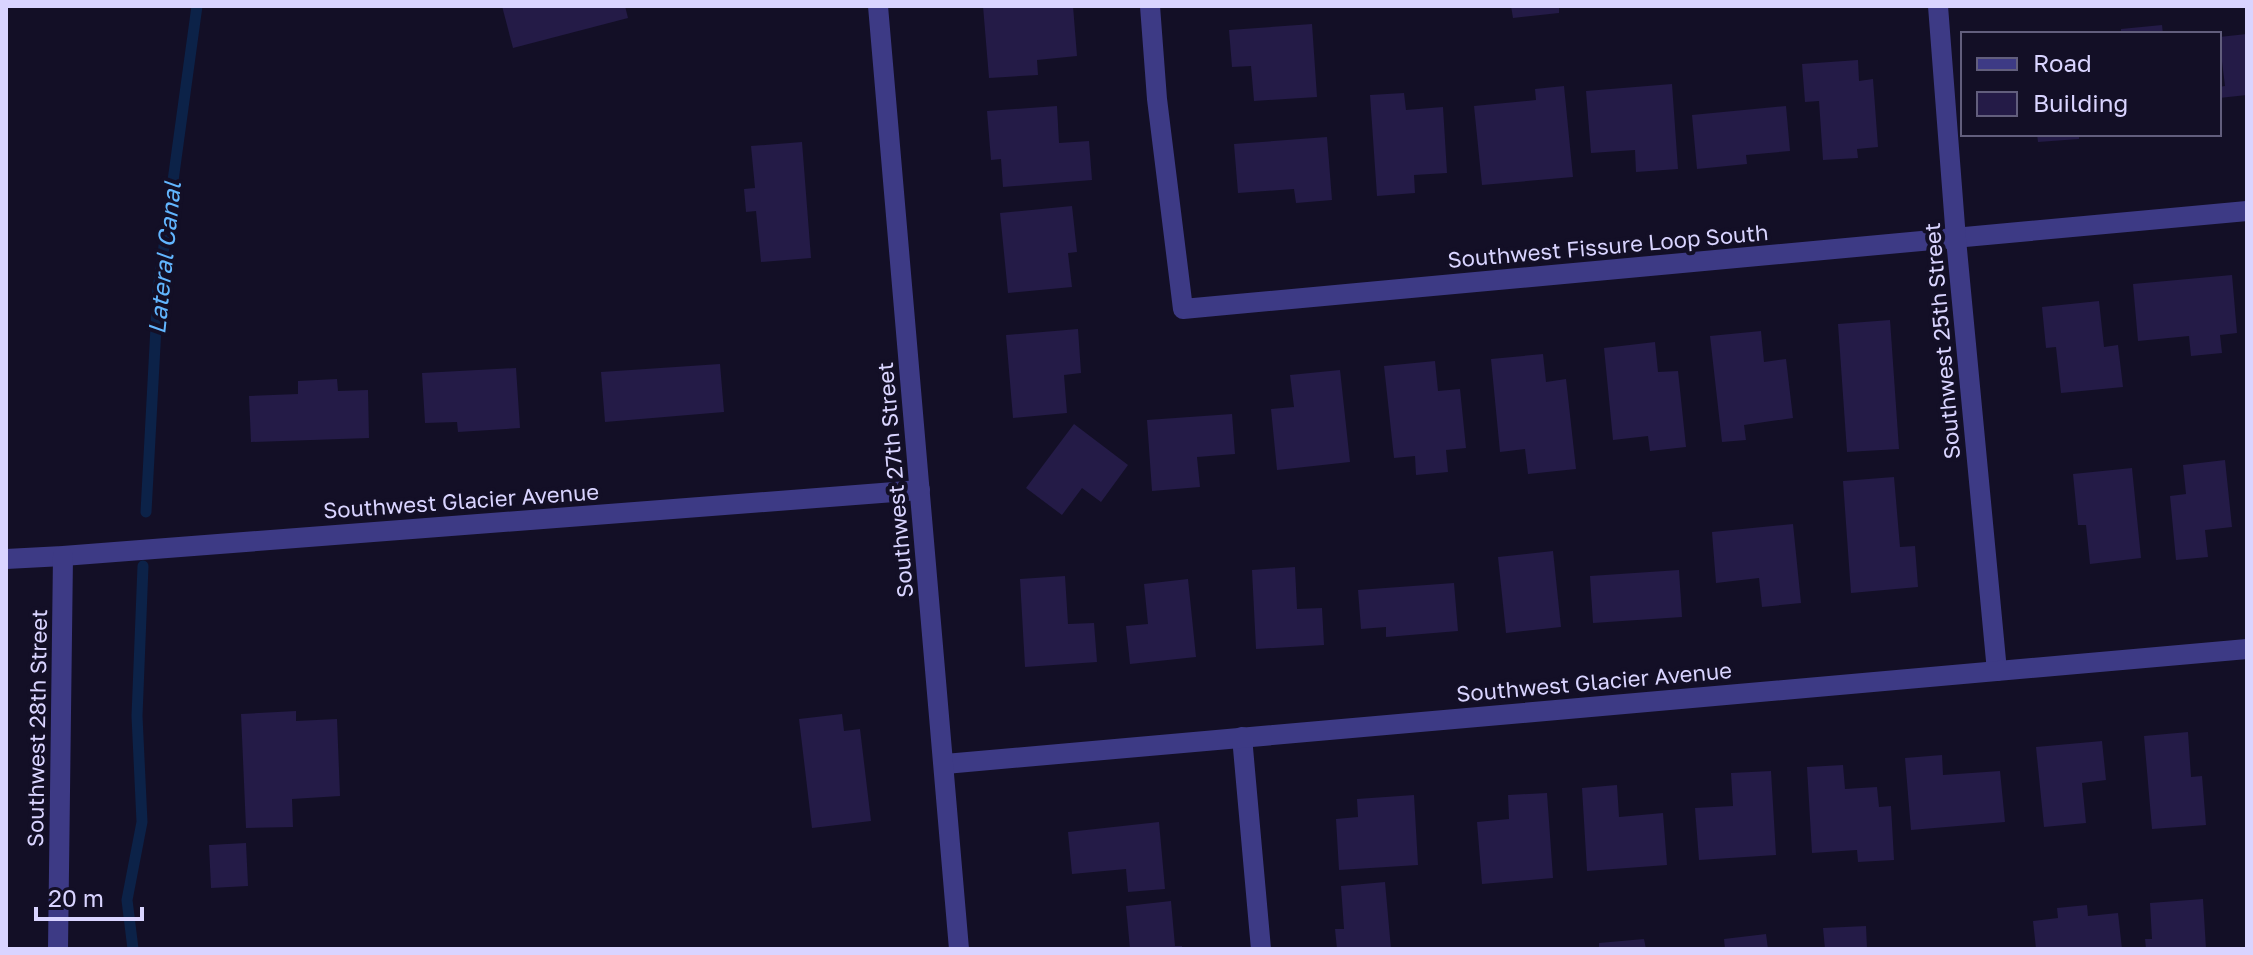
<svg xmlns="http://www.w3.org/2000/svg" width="2253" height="955" viewBox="0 0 2253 955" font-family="'Golos Text',sans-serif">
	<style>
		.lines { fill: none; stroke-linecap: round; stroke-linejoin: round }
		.stream { stroke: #0c2248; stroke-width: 11 }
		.building { fill: #241b47 }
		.minor { stroke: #3d3a85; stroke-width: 20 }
		.tertiary { stroke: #3d3a85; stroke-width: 20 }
		.labels { text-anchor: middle; stroke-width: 8; stroke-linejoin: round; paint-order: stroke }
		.street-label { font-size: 22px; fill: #d9d4ff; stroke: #130f26 }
		.water-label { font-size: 24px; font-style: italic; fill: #62b6ff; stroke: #130f26 }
	</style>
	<rect width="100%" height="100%" fill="#130f26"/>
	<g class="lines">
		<g class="stream">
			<path d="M 146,512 L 158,290 L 197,6"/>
			<path d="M 133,949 L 127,900 L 142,822 L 137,716 L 143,566"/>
		</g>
	</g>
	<g class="building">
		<path d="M 502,6 L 625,6 L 628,18 L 513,48 Z"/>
		<path d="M 983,6 L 1073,6 L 1077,56 L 1037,60 L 1038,75 L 989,78 Z"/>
		<path d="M 1511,6 L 1559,6 L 1559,13 L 1513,18 Z"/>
		<path d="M 1312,24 L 1317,97 L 1254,101 L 1251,66 L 1232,67 L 1229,30 Z"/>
		<path d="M 2162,25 L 2163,34 L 2121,34 L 2121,29 Z"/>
		<path d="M 2247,34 L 2247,95 L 2219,98 L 2219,87 L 2225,86 L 2219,37 Z"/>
		<path d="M 1858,60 L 1859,81 L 1873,79 L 1878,147 L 1857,149 L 1858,158 L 1823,160 L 1819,101 L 1805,102 L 1802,64 Z"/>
		<path d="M 1672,84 L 1678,169 L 1636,172 L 1635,150 L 1591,153 L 1586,91 Z"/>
		<path d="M 1564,86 L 1573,177 L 1482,185 L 1474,106 L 1536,100 L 1535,89 Z"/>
		<path d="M 1404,93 L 1406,110 L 1443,107 L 1447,173 L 1414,175 L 1415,193 L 1377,196 L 1370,95 Z"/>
		<path d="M 1057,106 L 1059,143 L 1089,141 L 1092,180 L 1003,187 L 1001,159 L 991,160 L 987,111 Z"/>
		<path d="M 1786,106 L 1790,151 L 1746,155 L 1747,164 L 1697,169 L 1692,115 Z"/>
		<path d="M 2037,134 L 2079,134 L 2079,139 L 2038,142 Z"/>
		<path d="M 1327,137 L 1332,200 L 1296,203 L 1294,189 L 1238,193 L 1234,144 Z"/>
		<path d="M 802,142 L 811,258 L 761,262 L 756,211 L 746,212 L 744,189 L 755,188 L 751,146 Z"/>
		<path d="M 1072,206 L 1077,252 L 1068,253 L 1072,287 L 1008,293 L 1000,213 Z"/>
		<path d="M 2232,275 L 2237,333 L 2220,335 L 2222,353 L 2191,356 L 2189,336 L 2138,341 L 2133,284 Z"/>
		<path d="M 2099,301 L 2104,347 L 2118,345 L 2123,387 L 2061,393 L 2056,347 L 2046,348 L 2042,307 Z"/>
		<path d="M 1890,320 L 1899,449 L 1847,452 L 1838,324 Z"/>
		<path d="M 1078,329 L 1081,373 L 1064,375 L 1067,413 L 1013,418 L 1006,335 Z"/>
		<path d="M 1761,331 L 1764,362 L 1786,359 L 1793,418 L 1744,425 L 1746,440 L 1722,442 L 1710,336 Z"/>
		<path d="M 1655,342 L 1658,372 L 1678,371 L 1686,447 L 1650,451 L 1648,436 L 1613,440 L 1604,348 Z"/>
		<path d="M 1543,354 L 1546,382 L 1566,379 L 1576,469 L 1528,474 L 1525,449 L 1500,452 L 1491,359 Z"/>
		<path d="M 1435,361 L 1438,391 L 1460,389 L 1466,448 L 1446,450 L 1448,472 L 1416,475 L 1415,456 L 1394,458 L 1384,366 Z"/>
		<path d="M 720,364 L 724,412 L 605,422 L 601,372 Z"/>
		<path d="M 516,368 L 520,428 L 458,432 L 457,422 L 425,423 L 422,373 Z"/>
		<path d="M 1340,370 L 1350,462 L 1277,470 L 1271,409 L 1294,407 L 1290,375 Z"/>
		<path d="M 337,379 L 338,391 L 368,390 L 369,438 L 251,442 L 249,396 L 298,394 L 298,381 Z"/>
		<path d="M 1232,414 L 1235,454 L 1197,457 L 1200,487 L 1152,491 L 1147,420 Z"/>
		<path d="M 1074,424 L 1128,465 L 1101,502 L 1082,488 L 1062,515 L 1026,488 Z"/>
		<path d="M 2225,460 L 2232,527 L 2205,530 L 2208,557 L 2176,560 L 2170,496 L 2186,494 L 2183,465 Z"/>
		<path d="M 2132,468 L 2141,558 L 2090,564 L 2086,525 L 2078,525 L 2073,474 Z"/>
		<path d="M 1894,477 L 1900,547 L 1915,546 L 1918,587 L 1851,593 L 1843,481 Z"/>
		<path d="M 1793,524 L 1801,603 L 1762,607 L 1759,578 L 1716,583 L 1712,532 Z"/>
		<path d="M 1553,551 L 1561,627 L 1506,633 L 1498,557 Z"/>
		<path d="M 1295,567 L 1297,609 L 1322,608 L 1324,645 L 1256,649 L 1252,570 Z"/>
		<path d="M 1679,570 L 1682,617 L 1593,623 L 1590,576 Z"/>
		<path d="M 1065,576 L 1068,624 L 1094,623 L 1097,662 L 1025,667 L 1020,579 Z"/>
		<path d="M 1188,579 L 1196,657 L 1130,664 L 1126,626 L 1148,624 L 1144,584 Z"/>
		<path d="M 1454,583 L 1458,631 L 1386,637 L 1386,627 L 1361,629 L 1358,590 Z"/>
		<path d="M 296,711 L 296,721 L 337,719 L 340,796 L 292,799 L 293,827 L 246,828 L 241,714 Z"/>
		<path d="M 842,714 L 844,731 L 860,729 L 871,821 L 812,828 L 799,719 Z"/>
		<path d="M 2188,732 L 2191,777 L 2202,776 L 2206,825 L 2152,829 L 2144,736 Z"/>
		<path d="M 2102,741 L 2106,780 L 2082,783 L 2086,823 L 2044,827 L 2036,747 Z"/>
		<path d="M 1942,755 L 1943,775 L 2000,771 L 2005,822 L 1911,830 L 1905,758 Z"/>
		<path d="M 1843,765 L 1845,789 L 1877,787 L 1879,807 L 1891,806 L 1894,860 L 1858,862 L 1857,850 L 1812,853 L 1807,767 Z"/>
		<path d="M 1771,771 L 1776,855 L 1699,860 L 1695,808 L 1733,806 L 1731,773 Z"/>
		<path d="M 1617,785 L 1619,817 L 1663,813 L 1667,865 L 1587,871 L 1582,788 Z"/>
		<path d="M 1547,793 L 1553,878 L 1482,884 L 1477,822 L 1509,819 L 1508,795 Z"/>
		<path d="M 1414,795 L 1418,865 L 1339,870 L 1336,819 L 1358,817 L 1357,799 Z"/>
		<path d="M 1159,822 L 1165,889 L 1128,892 L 1126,869 L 1072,874 L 1068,832 Z"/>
		<path d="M 246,843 L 248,886 L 211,888 L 209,845 Z"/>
		<path d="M 1385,882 L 1391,949 L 1337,949 L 1335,929 L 1344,929 L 1341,886 Z"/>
		<path d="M 2203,899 L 2206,949 L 2146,949 L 2145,939 L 2152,939 L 2150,903 Z"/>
		<path d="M 1171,901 L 1175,946 L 1182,946 L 1182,949 L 1130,949 L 1126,906 Z"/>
		<path d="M 2087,905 L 2088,916 L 2118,913 L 2122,949 L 2036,949 L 2033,921 L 2058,918 L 2057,908 Z"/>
		<path d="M 1866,926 L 1867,949 L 1825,949 L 1823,928 Z"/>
		<path d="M 1766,934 L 1768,949 L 1725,949 L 1724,939 Z"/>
		<path d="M 1644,939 L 1646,949 L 1599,949 L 1599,943 Z"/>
	</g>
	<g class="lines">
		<g class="minor">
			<path d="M 1150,6 L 1157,99 L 1183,309 L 2247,211"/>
			<path d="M 1938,6 L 1956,239 L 1997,671"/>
			<path d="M 6,559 L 63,556 L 920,490"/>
			<path d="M 1242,737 L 1261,949"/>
			<path d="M 945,764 L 2247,649"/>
			<path d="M 58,949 L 63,556"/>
		</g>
		<path class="tertiary" d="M 878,6 L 959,949"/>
	</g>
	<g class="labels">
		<g class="street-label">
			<text transform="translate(1608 246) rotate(-5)" y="8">Southwest Fissure Loop South</text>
			<text transform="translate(1942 341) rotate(-95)" y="8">Southwest 25th Street</text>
			<text transform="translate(895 480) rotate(-95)" y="8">Southwest 27th Street</text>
			<text transform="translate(461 501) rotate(-4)" y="8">Southwest Glacier Avenue</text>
			<text transform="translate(1594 682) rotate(-5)" y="8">Southwest Glacier Avenue</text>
			<text transform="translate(37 728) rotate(-89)" y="8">Southwest 28th Street</text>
		</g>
		<g class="water-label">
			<text transform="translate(165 258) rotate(-84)" y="8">Lateral Canal</text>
		</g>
	</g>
	<rect width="2253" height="955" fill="none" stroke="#d9d4ff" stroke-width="16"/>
	<rect x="1961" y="32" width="260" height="104" fill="#130f26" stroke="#625e7d" stroke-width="2"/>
	<rect x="1977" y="58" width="40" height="12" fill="#3d3a85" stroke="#625e7d" stroke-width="2"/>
	<text x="2033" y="72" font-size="24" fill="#d9d4ff">Road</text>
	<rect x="1977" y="92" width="40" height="24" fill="#241b47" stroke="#625e7d" stroke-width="2"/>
	<text x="2033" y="112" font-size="24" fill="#d9d4ff">Building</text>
	<path d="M36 907v12h106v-12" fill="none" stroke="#d9d4ff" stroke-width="4"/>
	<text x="48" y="907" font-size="24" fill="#d9d4ff" stroke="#130f26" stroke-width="6" paint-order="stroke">20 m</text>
</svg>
